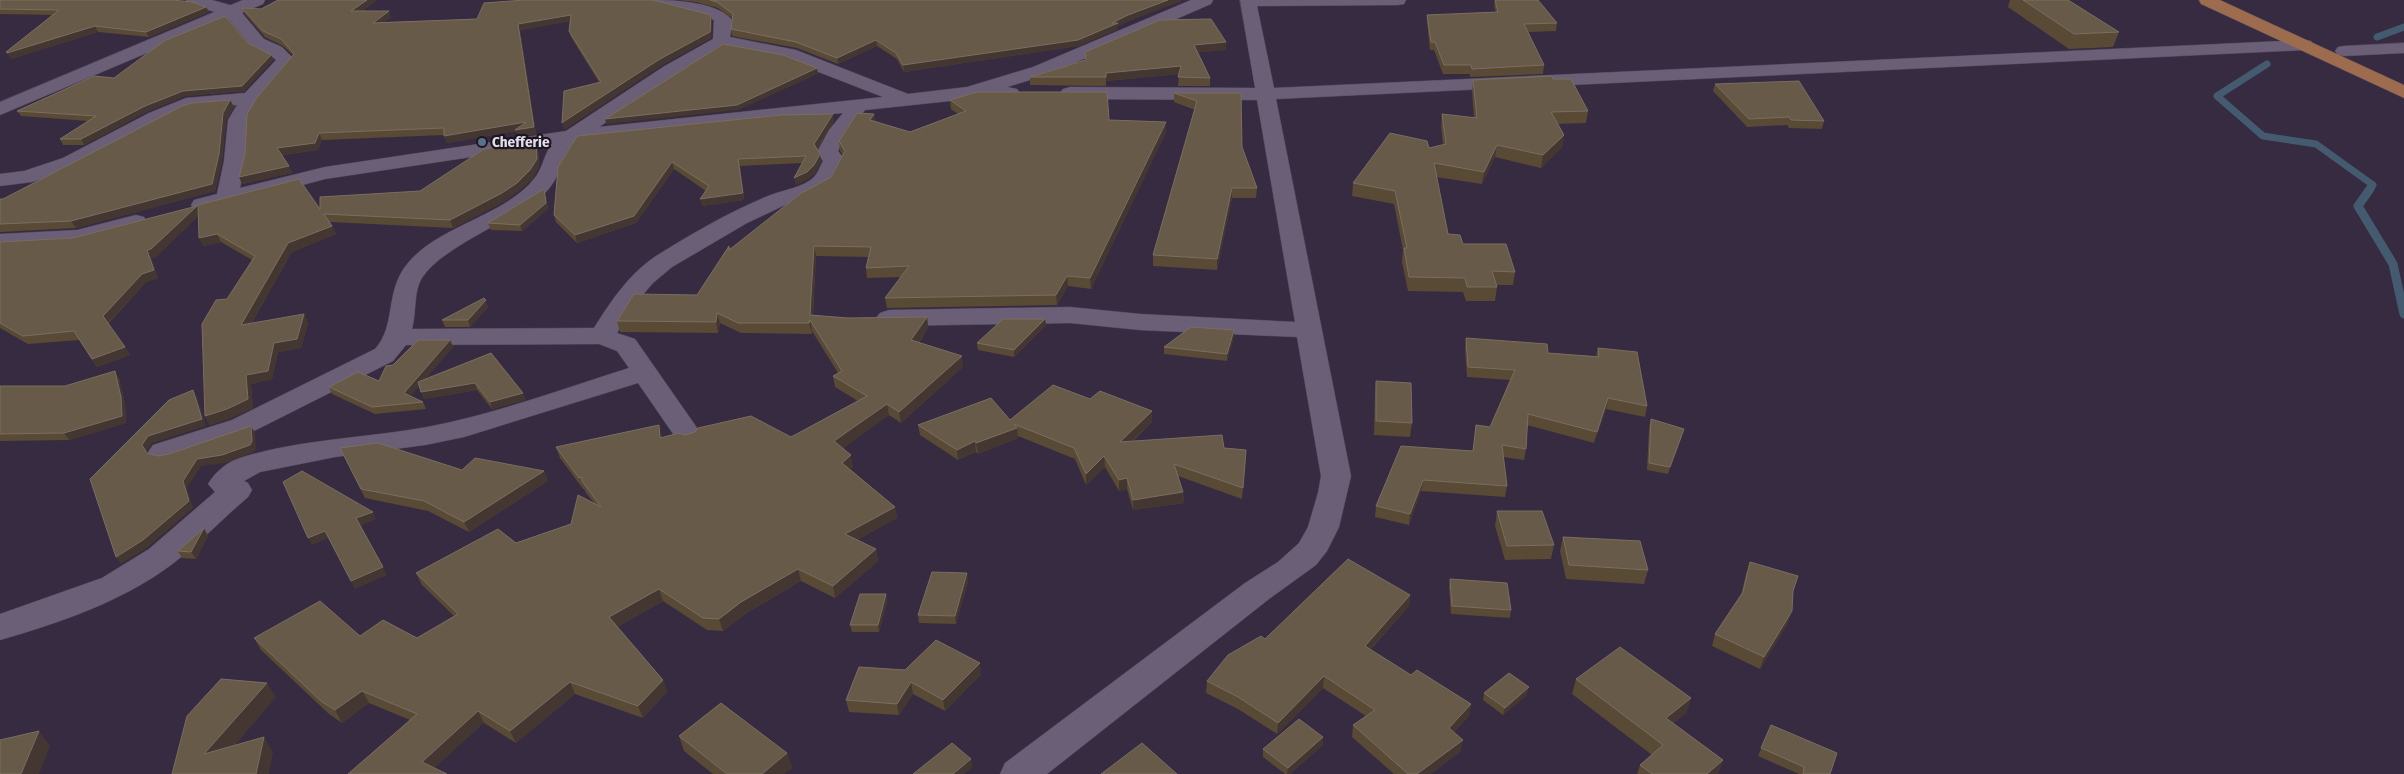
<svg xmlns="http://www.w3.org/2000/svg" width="2404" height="774" viewBox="0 0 2404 774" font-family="'Fira Sans Condensed',sans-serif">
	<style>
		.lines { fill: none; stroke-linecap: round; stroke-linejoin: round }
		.stream-far1 { stroke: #445a6e; stroke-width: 7 }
		.stream { stroke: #445a6e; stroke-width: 9 }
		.minor-casing { stroke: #51485a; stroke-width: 1 }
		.tertiary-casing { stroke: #51485a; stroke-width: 1 }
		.primary-casing { stroke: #51485a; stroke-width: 1 }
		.minor { fill: #6b5e77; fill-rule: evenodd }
		.tertiary { fill: #6b5e77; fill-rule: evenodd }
		.primary { fill: #9d6b4e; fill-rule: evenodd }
		.wall { fill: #584a35 }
		.shaded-wall { fill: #443731 }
		.building { fill: #675a48; stroke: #7a6e62 }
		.service-dot { fill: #5c6f8a; stroke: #1b1620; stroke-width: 2 }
		.labels { text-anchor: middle; stroke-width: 4.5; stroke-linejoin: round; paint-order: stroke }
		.far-poi-label { font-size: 15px; font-weight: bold; fill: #e4ddec; stroke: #1b1620; text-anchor: start }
	</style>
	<rect width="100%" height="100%" fill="#362b41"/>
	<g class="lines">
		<g class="stream-far1">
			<path d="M 2377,37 L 2404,27"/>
			<path d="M 2267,64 L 2217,96 L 2263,136 L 2316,144 L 2373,185 L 2369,190"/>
		</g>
		<path class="stream" d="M 2370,189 L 2358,206 L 2393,264 L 2404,314"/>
		<defs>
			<g id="minor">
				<path d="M 186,0 L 212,0 L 237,7 L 264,39 L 282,47 L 295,60 L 259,101 L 248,120 L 246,161 L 240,188 L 325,167 L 566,131 L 663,67 L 713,39 L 714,20 L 655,4 L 653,0 C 675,0 719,2 733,21 L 730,37 L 796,50 L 908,94 L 967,87 L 1033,67 L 1191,0 L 1213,0 L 1211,4 L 1047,75 L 1007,87 L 1017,89 L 1020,93 L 1017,97 L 969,99 L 865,110 L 848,132 L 838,151 L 845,160 L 831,186 L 820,193 L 785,205 L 747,223 L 672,267 L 653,283 L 634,305 L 617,333 L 635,339 L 702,435 L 698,441 L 688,444 L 678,441 L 638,383 L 464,437 L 425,445 L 335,457 L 260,472 L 244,481 L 248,483 L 252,490 L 248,497 C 222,519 198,545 171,565 C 121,602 59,623 0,640 L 0,614 L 102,578 L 149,549 L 215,492 L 208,484 C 216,471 228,461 243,457 C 303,439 367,438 427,427 C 496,414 562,389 629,368 L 617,351 L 599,344 L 406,345 L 393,361 L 252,432 L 173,459 L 163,461 L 153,459 L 148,452 L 153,445 L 232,420 L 375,349 C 397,325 384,291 408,263 C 438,226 504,216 534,179 C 542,170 544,155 551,145 L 325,179 L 202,212 L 194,210 L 191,205 L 194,200 L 217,194 L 224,161 L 228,120 L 237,105 L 195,108 L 185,111 L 78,167 L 32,182 L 0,186 L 0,174 L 24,171 L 63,158 L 149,113 L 186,98 L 245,93 L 276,60 L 270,55 L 252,47 L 225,15 L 188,4 ZM 724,47 L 785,59 L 883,97 L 599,127 L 677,75 ZM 843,113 L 829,130 L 817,152 L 823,161 C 820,166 818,173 814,177 C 803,188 782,190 768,196 C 729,212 691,234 656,256 C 629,274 611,301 594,328 L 412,329 C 416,314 414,298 419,284 C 432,250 513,221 543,195 C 560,180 562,157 578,141 Z"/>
				<path d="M 1240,0 L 1406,0 L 1404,4 L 1398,5 L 1257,6 L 1274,88 L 2305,40 L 2311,41 L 2314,45 L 2311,49 L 2305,50 L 1276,99 L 1351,476 L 1339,527 L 1327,551 L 1316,565 L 1269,599 L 1047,774 L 1000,774 L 1005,763 L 1245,583 L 1278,562 L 1299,543 L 1308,527 L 1318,493 L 1321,476 L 1297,337 L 1140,330 L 1070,323 L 889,326 L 880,323 L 876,318 L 880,313 L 889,310 L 1070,307 L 1140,314 L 1295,322 L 1257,100 L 1070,99 L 1063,97 L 1060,93 L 1063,89 L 1070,87 L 1255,88 Z"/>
				<path d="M 2404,43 L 2404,53 L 2344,56 L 2338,55 L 2335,51 L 2338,47 L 2344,46 Z"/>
				<path d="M 136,215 L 144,217 L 147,222 L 144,227 L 77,244 L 0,248 L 0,234 L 77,230 Z"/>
			</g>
			<path id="tertiary" d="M 243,0 L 265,0 L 263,4 L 0,115 L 0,102 Z"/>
			<path id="primary" d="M 2199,0 L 2220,0 L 2404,85 L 2404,98 L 2201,4 Z"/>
		</defs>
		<use href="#minor" class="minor-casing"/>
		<use href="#tertiary" class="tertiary-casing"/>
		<use href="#primary" class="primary-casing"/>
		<use href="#minor" class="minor"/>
		<use href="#tertiary" class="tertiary"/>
		<use href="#primary" class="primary"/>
	</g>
	<g class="wall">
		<path d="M 0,0 L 206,7 L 209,12 L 149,37 L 98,32 L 11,59 L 52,15 L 0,14 Z"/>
		<path d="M 278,0 L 377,0 L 362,11 L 391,17 L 384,22 L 477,19 L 712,21 L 711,38 L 662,65 L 565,129 L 564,129 L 599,82 L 571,37 L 569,31 L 570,21 L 520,30 L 536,134 L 518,136 L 516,131 L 447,143 L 444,135 L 322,140 L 318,150 L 282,155 L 289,166 L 292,173 L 242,184 L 293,55 L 283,46 L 265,37 L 245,14 L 242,8 L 261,9 Z"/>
		<path d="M 677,0 L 1181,0 L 1181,1 L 1128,21 L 1118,26 L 1118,29 L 1078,46 L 904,72 L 897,59 L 877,46 L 838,64 L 797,48 L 732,36 L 731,29 L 732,18 L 718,8 L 696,2 Z"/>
		<path d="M 1495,0 L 1538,0 L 1557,23 L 1556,31 L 1528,32 L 1544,65 L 1543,74 L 1470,77 L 1470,74 L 1443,74 L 1434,50 L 1430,50 L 1427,22 L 1427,15 L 1496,12 L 1494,6 Z"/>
		<path d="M 2010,0 L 2068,0 L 2119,32 L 2113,47 L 2069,49 L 2008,7 Z"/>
		<path d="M 248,43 L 271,55 L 273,60 L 244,91 L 185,96 L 148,111 L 84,145 L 63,145 L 60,139 L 88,121 L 21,116 L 17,111 L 114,78 Z"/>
		<path d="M 1226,50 L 1198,52 L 1210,78 L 1210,86 L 1178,86 L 1179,74 L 1106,81 L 1106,86 L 1030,85 L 1030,77 L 1085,60 L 1085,52 Z"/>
		<path d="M 1553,79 L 1588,111 L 1586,123 L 1558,124 L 1564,135 L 1562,147 L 1541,168 L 1495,157 L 1482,184 L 1436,177 L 1448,234 L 1463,244 L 1515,272 L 1513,285 L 1496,285 L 1497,287 L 1495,301 L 1466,301 L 1463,292 L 1408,291 L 1402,262 L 1403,250 L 1394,204 L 1352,196 L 1353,183 L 1429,148 L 1443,145 L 1441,126 L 1442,114 L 1474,118 L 1472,92 L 1473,80 Z"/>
		<path d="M 1715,84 L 1824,121 L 1822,129 L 1789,128 L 1787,125 L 1747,127 L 1713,91 Z"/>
		<path d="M 1174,93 L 1241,93 L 1242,147 L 1257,188 L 1256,198 L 1232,198 L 1217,270 L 1153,266 L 1153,255 L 1195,110 L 1174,102 Z"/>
		<path d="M 230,100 L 234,107 L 226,120 L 222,161 L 215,191 L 76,228 L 0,232 L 0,199 L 3,199 Z"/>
		<path d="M 950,100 L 1109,120 L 1166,132 L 1091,289 L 1068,286 L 1057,305 L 887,308 L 885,298 L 901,277 L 867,278 L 866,268 L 868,257 L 816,256 L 813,315 L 848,318 L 927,317 L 928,327 L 919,343 L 963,367 L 901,423 L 889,415 L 843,448 L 853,467 L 850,469 L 895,507 L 897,518 L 857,540 L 876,549 L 878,561 L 835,598 L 801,581 L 745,614 L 723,631 L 707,630 L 663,601 L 617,627 L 663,680 L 667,692 L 643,718 L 575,694 L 516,743 L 484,723 L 348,774 L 410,720 L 369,703 L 342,723 L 329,714 L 261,650 L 254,638 L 360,636 L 417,638 L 454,616 L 422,585 L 416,573 L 516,543 L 571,524 L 594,503 L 586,493 L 584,489 L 583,489 L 560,458 L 556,447 L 685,435 L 791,437 L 858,401 L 835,387 L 833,376 L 838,373 L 812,331 L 812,334 L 741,333 L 720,323 L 718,333 L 620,332 L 617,321 L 697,295 L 729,246 L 730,249 L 831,177 L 843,155 L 840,151 L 839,141 L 874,114 L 876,122 L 910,132 L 958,114 L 951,109 Z"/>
		<path d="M 834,121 L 817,149 L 821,161 L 815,173 L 808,179 L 796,185 L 802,163 L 740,166 L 744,200 L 702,206 L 706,191 L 674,169 L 636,223 L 577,243 L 556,222 L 554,215 L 558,167 Z"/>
		<path d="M 536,141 L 538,149 L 539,166 L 533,178 L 520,190 L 505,201 L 453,228 L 330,222 L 336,234 L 292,252 L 251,324 L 304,314 L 308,323 L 301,348 L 278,352 L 272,379 L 251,384 L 253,408 L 231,418 L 209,425 L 227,299 L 252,260 L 221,242 L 203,246 L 198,216 L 156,257 L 151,258 L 158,278 L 146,282 L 108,324 L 130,355 L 97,367 L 79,340 L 28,344 L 0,328 L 0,242 L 73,238 L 197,206 L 320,209 L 420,191 Z"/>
		<path d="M 546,195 L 548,209 L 522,231 L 491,230 L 488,223 Z"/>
		<path d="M 488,307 L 470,327 L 445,327 L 442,320 Z"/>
		<path d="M 1045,319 L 1046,325 L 1014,357 L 978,350 L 977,343 Z"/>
		<path d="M 1234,330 L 1234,336 L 1227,361 L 1164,354 L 1164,347 Z"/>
		<path d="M 1466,338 L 1548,353 L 1596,356 L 1598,348 L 1647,406 L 1645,417 L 1606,409 L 1594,443 L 1527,425 L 1526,449 L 1524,460 L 1503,457 L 1507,486 L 1505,497 L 1421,491 L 1409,525 L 1375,517 L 1376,506 L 1473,451 L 1476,425 L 1490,427 L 1510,380 L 1467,377 L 1465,349 Z"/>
		<path d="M 450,340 L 453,347 L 425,379 L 491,353 L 523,393 L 525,400 L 492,409 L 477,390 L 424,399 L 419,386 L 410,396 L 423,402 L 426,409 L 375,414 L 332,394 L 329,387 L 379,381 L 393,365 Z"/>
		<path d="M 119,378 L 125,404 L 126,423 L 69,440 L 0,441 L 0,386 L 65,386 Z"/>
		<path d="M 1376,381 L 1412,423 L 1410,437 L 1374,435 L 1375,395 Z"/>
		<path d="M 1090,399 L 1152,411 L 1152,422 L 1133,441 L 1246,450 L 1242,499 L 1178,476 L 1183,492 L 1184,503 L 1133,510 L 1127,489 L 1119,491 L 1105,467 L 1086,485 L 1075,459 L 1018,436 L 1018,438 L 978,454 L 976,452 L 958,460 L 920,435 L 918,425 L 1010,420 Z"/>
		<path d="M 1651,419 L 1682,436 L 1668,474 L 1647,470 L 1649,427 Z"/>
		<path d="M 340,448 L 462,470 L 544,471 L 548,481 L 469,532 L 428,511 L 365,498 Z"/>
		<path d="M 1497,511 L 1554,545 L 1551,559 L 1505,560 L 1495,526 Z"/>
		<path d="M 208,536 L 196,559 L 182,558 L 178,551 Z"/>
		<path d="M 1563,537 L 1648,570 L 1644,584 L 1566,579 L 1560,551 Z"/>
		<path d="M 1750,562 L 1793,591 L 1788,623 L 1760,669 L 1712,646 L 1715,634 L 1741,595 L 1746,574 Z"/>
		<path d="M 1450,579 L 1511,610 L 1510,618 L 1451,614 L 1449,587 Z"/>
		<path d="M 968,581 L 956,624 L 919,623 L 918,615 Z"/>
		<path d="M 886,594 L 887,602 L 879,632 L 852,632 L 850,625 Z"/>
		<path d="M 1410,595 L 1409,606 L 1370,650 L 1411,675 L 1471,704 L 1469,716 L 1454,732 L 1461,751 L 1431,774 L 1394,774 L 1352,737 L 1353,725 L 1366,716 L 1323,688 L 1277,734 L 1238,709 L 1206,693 L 1207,681 L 1265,639 Z"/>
		<path d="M 859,667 L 981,674 L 945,711 L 913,694 L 899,715 L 849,712 L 846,700 Z"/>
		<path d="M 1576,679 L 1691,698 L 1686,713 L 1673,723 L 1723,760 L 1718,774 L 1637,774 L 1640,765 L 1652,755 L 1572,694 Z"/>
		<path d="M 1484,693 L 1527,695 L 1503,715 L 1483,700 Z"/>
		<path d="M 1771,725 L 1830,774 L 1799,774 L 1758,756 Z"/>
		<path d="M 679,736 L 787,753 L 792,768 L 784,774 L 713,774 L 684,751 Z"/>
		<path d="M 1323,737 L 1323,745 L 1290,774 L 1285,774 L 1263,757 L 1263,749 Z"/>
	</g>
	<g class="shaded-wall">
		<path d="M 367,0 L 377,0 L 354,17 L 351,11 Z"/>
		<path d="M 1168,0 L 1181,0 L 1181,1 L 1128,21 L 1118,26 L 1118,29 L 1078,46 L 904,72 L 903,65 L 1112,23 L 1128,15 Z"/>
		<path d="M 206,7 L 209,12 L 149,37 L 146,32 Z"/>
		<path d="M 389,11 L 391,17 L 375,29 L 373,23 Z"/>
		<path d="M 571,15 L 572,21 L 520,30 L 536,134 L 518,136 L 516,131 L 447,143 L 444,136 L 518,24 Z"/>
		<path d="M 711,15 L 712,21 L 711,38 L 662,65 L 565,129 L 564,129 L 562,123 Z"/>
		<path d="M 95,26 L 98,32 L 11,59 L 7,53 Z"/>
		<path d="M 876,40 L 877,46 L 838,64 L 837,58 Z"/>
		<path d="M 1226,42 L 1226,50 L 1194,53 L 1194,45 Z"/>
		<path d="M 271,55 L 273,60 L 244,91 L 185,96 L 148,111 L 84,145 L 81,139 L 145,106 Z"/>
		<path d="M 1181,66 L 1181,74 L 1106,81 L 1106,73 Z"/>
		<path d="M 817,68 L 818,74 L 738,110 L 606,124 L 605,119 Z"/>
		<path d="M 230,100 L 234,107 L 226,120 L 222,161 L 215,191 L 76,228 L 71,221 L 223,113 Z"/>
		<path d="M 833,114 L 834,121 L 815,151 L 814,144 Z"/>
		<path d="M 874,114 L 876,123 L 870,120 Z"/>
		<path d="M 1166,122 L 1166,132 L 1091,289 L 1090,278 Z"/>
		<path d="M 319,133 L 322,140 L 318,150 L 280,155 L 277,148 Z"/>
		<path d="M 1564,135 L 1562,147 L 1541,168 L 1543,155 Z"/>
		<path d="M 536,141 L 538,149 L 539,166 L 533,178 L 520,190 L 505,201 L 453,228 L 450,220 Z"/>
		<path d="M 1497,145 L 1495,157 L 1482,184 L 1484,172 Z"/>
		<path d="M 820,154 L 821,161 L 815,173 L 808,179 L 796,185 L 794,178 Z"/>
		<path d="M 738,159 L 744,200 L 702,206 L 700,199 Z"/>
		<path d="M 672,162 L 674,169 L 636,223 L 577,243 L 575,235 Z"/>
		<path d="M 289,166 L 292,173 L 242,184 L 239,177 Z"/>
		<path d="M 1232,188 L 1232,198 L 1217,270 L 1217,259 Z"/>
		<path d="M 544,189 L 546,195 L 548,209 L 522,231 L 520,225 Z"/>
		<path d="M 197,206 L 201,213 L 156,257 L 151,258 L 158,278 L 146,282 L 107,324 L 103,316 L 147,250 Z"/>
		<path d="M 332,226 L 336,234 L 292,252 L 245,334 L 241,325 L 288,243 Z"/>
		<path d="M 217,234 L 221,242 L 203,246 L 199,238 Z"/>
		<path d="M 814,246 L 816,256 L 812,324 L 810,315 Z"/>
		<path d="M 1067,276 L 1068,286 L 1057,305 L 1056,295 Z"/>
		<path d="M 486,300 L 488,307 L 470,327 L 468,320 Z"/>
		<path d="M 717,313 L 720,323 L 718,333 L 716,322 Z"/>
		<path d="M 304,314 L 308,323 L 301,348 L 278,352 L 272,379 L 251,384 L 253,408 L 231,418 L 209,425 L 205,416 L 246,375 L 274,343 Z"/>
		<path d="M 927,317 L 928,327 L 913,351 L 911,340 Z"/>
		<path d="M 1045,319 L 1046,325 L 1014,357 L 1014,350 Z"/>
		<path d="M 810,320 L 812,331 L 812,334 L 809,323 Z"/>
		<path d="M 1234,330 L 1234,336 L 1227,361 L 1227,354 Z"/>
		<path d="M 450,340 L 453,347 L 407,400 L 404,393 Z"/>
		<path d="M 125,347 L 130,355 L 97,367 L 92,359 Z"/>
		<path d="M 962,356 L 963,367 L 901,423 L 899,412 Z"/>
		<path d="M 115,371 L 119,378 L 125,404 L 126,423 L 69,440 L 64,433 Z"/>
		<path d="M 475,383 L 477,390 L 424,399 L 421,392 Z"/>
		<path d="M 193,390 L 197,397 L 206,426 L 152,443 L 146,452 L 142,445 L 148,436 Z"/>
		<path d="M 523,393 L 525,400 L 492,409 L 490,402 Z"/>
		<path d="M 1608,398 L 1606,409 L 1594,443 L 1597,432 Z"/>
		<path d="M 887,404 L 889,415 L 837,453 L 834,441 Z"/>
		<path d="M 1152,411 L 1152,422 L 1120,452 L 1120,442 Z"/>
		<path d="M 659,425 L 662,436 L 663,449 L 660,438 Z"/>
		<path d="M 251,426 L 255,433 L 256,448 L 254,452 L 226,463 L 201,466 L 187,488 L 193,508 L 148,547 L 121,564 L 116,557 L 183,481 L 197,459 Z"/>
		<path d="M 1017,428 L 1018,438 L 978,454 L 976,443 Z"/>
		<path d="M 1684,429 L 1682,436 L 1668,474 L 1670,467 Z"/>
		<path d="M 975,441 L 976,452 L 958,460 L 957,450 Z"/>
		<path d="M 1246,450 L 1246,460 L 1242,499 L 1243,488 Z"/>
		<path d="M 851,455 L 853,467 L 845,474 L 842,463 Z"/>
		<path d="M 1104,456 L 1105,467 L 1086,485 L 1086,474 Z"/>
		<path d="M 544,471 L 548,481 L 469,532 L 464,522 Z"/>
		<path d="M 1127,478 L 1127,489 L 1119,491 L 1119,480 Z"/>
		<path d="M 1423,480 L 1421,491 L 1409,525 L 1410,514 Z"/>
		<path d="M 1183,492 L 1184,503 L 1133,510 L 1133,500 Z"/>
		<path d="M 895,507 L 897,518 L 847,546 L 845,534 Z"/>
		<path d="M 373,512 L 376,519 L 360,526 L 356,518 Z"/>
		<path d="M 204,528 L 208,536 L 196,559 L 191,552 Z"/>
		<path d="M 325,531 L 329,538 L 312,545 L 308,538 Z"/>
		<path d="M 876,549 L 878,561 L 835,598 L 833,586 Z"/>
		<path d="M 383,567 L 387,575 L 355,589 L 351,581 Z"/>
		<path d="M 798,569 L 801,581 L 745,614 L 723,631 L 719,619 L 741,602 Z"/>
		<path d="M 967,573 L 968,581 L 956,624 L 955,616 Z"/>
		<path d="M 659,589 L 663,601 L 613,629 L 609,617 Z"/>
		<path d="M 886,594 L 887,602 L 879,632 L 878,625 Z"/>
		<path d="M 1410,595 L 1409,606 L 1363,657 L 1365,646 Z"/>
		<path d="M 1792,611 L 1788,623 L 1760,669 L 1764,657 Z"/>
		<path d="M 980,663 L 981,674 L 945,711 L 943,700 Z"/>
		<path d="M 1324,676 L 1323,688 L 1277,734 L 1278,723 Z"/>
		<path d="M 663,680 L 667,692 L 643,718 L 638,706 Z"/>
		<path d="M 570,682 L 575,694 L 516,743 L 510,731 Z"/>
		<path d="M 911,682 L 913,694 L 899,715 L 897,704 Z"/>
		<path d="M 267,683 L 276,697 L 215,769 L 204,754 Z"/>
		<path d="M 1529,687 L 1527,695 L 1503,715 L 1505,708 Z"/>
		<path d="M 362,691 L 369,703 L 342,723 L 335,710 Z"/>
		<path d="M 1691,698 L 1686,713 L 1661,733 L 1666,718 Z"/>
		<path d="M 1471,704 L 1469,716 L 1447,739 L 1449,728 Z"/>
		<path d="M 478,711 L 484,723 L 428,774 L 422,762 Z"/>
		<path d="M 39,731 L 50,746 L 39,774 L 21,774 Z"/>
		<path d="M 264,737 L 273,752 L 269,774 L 256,774 Z"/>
		<path d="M 1323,737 L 1323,745 L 1290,774 L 1287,774 L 1288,768 Z"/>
		<path d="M 1463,740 L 1461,751 L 1431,774 L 1417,774 Z"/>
		<path d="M 787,753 L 792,768 L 784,774 L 762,774 Z"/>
		<path d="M 971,759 L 973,767 L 964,774 L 953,774 Z"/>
		<path d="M 1723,760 L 1718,774 L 1707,774 Z"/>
	</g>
	<g class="building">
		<path d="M 0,0 L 172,0 L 192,2 L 206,7 L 146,32 L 95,26 L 7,53 L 6,52 L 59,10 L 0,9 Z"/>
		<path d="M 278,0 L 367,0 L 351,11 L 389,11 L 373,23 L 477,19 L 484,3 L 525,0 L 653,0 L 711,15 L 710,32 L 660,59 L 563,122 L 562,123 L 564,91 L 601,82 L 569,31 L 571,15 L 518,24 L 534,127 L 515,130 L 526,122 L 444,136 L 444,128 L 319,133 L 315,143 L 277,148 L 289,166 L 239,177 L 245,154 L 247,114 L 258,96 L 294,54 L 281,39 L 263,31 L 242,8 L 261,9 Z"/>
		<path d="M 710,0 L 1168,0 L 1128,15 L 1112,23 L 1118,23 L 1078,40 L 903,65 L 896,53 L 876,40 L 837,58 L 796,42 L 731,29 L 733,14 L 717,2 Z"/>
		<path d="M 1495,0 L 1538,0 L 1557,23 L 1524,24 L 1544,65 L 1472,69 L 1471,65 L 1444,65 L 1435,42 L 1431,42 L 1427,15 L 1498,12 Z"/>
		<path d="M 2023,0 L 2068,0 L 2119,32 L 2074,34 Z"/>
		<path d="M 225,16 L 248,43 L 271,55 L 242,86 L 183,91 L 145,106 L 81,139 L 60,139 L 96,116 L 17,111 L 94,76 L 114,78 L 164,41 Z"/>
		<path d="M 1211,19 L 1226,42 L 1194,45 L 1210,78 L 1178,77 L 1181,66 L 1106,73 L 1106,77 L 1030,77 L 1086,60 L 1085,52 L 1160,20 Z"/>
		<path d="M 723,44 L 783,55 L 817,68 L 737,105 L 605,119 Z"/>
		<path d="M 1552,76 L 1553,79 L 1571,79 L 1588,111 L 1551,112 L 1564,135 L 1543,155 L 1497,145 L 1484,172 L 1434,163 L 1448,234 L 1460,235 L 1463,244 L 1506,244 L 1515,272 L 1492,271 L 1497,287 L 1467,287 L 1465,278 L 1409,277 L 1404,248 L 1407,248 L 1395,191 L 1353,183 L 1390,133 L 1427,141 L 1429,148 L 1446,144 L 1442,114 L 1477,118 L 1473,80 Z"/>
		<path d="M 1799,81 L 1824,121 L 1791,120 L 1789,117 L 1749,119 L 1715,84 Z"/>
		<path d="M 977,92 L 1107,92 L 1109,120 L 1166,122 L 1090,278 L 1067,276 L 1056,295 L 885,298 L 909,266 L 866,268 L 871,247 L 814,246 L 810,315 L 848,318 L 927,317 L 911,340 L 962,356 L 899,412 L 887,404 L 834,441 L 851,455 L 842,463 L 895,507 L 845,534 L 876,549 L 833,586 L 798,569 L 741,602 L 719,619 L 703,618 L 659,589 L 609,617 L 663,680 L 638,706 L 570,682 L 510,731 L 478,711 L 422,762 L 447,774 L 348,774 L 417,714 L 362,691 L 335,710 L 322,702 L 254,638 L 320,601 L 360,636 L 383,620 L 417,638 L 458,614 L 416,573 L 498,529 L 516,543 L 571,524 L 578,495 L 601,507 L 582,481 L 582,477 L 579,478 L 556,447 L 659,425 L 660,438 L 679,433 L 685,435 L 695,432 L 698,428 L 751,416 L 791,437 L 867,396 L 833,376 L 842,371 L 810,320 L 809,323 L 738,323 L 717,313 L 716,322 L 617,321 L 634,294 L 697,295 L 729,246 L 729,250 L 800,194 L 831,177 L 845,151 L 839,141 L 857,113 L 874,114 L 870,120 L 910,132 L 966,111 L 950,100 Z"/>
		<path d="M 1174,93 L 1241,93 L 1242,147 L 1257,188 L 1232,188 L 1217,259 L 1153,255 L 1197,101 Z"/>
		<path d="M 230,100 L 223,113 L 219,154 L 212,184 L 71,221 L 0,224 L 0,199 L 3,199 L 182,106 L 192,103 Z"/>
		<path d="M 833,114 L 814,144 L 820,154 L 814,165 L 807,172 L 796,177 L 794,178 L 806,156 L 738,159 L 743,193 L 700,199 L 709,186 L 672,162 L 634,216 L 575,235 L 554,215 L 558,167 L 577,136 L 781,115 Z"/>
		<path d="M 536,141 L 537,159 L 530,170 L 517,183 L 502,193 L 450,220 L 324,214 L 332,226 L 288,243 L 241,325 L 304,314 L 297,339 L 274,343 L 268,371 L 246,375 L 248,399 L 227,409 L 205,416 L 202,324 L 216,300 L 227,299 L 255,256 L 217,234 L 199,238 L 198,205 L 299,179 L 320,209 L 320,197 L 420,191 L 484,149 Z"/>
		<path d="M 544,189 L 546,203 L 520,225 L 488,223 Z"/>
		<path d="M 197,206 L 151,249 L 147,250 L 154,270 L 142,274 L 103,316 L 125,347 L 92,359 L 74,331 L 23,336 L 0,323 L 0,242 L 73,238 Z"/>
		<path d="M 484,298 L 486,300 L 468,320 L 442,320 Z"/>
		<path d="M 1003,319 L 1045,319 L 1014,350 L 977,343 Z"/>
		<path d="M 1191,327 L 1234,330 L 1227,354 L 1164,347 Z"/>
		<path d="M 1466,338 L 1547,344 L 1548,353 L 1599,357 L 1598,348 L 1637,352 L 1647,406 L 1608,398 L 1597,432 L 1528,414 L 1526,449 L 1502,445 L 1507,486 L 1423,480 L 1410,514 L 1376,506 L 1401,446 L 1473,451 L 1476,425 L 1490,427 L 1515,370 L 1468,367 Z"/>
		<path d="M 418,340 L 450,340 L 404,393 L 423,402 L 372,407 L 329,387 L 358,372 L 379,381 L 386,366 L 393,365 Z"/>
		<path d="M 491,353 L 523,393 L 490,402 L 475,383 L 421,392 L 418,382 Z"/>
		<path d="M 115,371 L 121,397 L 122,416 L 64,433 L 0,434 L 0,386 L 65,386 Z"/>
		<path d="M 1376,381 L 1411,383 L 1412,423 L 1376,421 Z"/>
		<path d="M 1053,385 L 1090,399 L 1100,391 L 1152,411 L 1120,442 L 1222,435 L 1224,448 L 1246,450 L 1243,488 L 1174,464 L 1183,492 L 1133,500 L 1127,478 L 1119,480 L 1104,456 L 1086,474 L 1074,448 L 1014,424 L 1017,428 L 976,443 L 975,441 L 957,450 L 918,425 L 991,398 L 1010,420 Z"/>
		<path d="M 193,390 L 202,419 L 148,436 L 142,445 L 147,453 L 158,456 L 169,454 L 251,426 L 252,441 L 250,445 L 222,455 L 197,459 L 183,481 L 189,501 L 143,540 L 116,557 L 90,479 L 169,400 Z"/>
		<path d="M 1651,419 L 1684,429 L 1670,467 L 1649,463 Z"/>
		<path d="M 378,443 L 462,470 L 475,458 L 544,471 L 464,522 L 424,501 L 361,489 L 340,448 Z"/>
		<path d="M 302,471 L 373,512 L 356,518 L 383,567 L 351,581 L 325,531 L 308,538 L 283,482 Z"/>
		<path d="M 1497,511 L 1542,511 L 1554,545 L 1507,546 Z"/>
		<path d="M 204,528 L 191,552 L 178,551 Z"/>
		<path d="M 1563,537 L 1640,541 L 1648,570 L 1569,565 Z"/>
		<path d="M 1348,559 L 1410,595 L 1365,646 L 1411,675 L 1417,670 L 1471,704 L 1449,728 L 1463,740 L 1417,774 L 1408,774 L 1353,725 L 1375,710 L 1324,676 L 1278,723 L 1238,697 L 1207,681 L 1228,655 L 1261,636 L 1265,639 Z"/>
		<path d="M 1750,562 L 1798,576 L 1793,591 L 1792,611 L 1764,657 L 1715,634 L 1743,592 Z"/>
		<path d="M 932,572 L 967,573 L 955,616 L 918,615 Z"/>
		<path d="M 1450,579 L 1507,583 L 1511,610 L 1452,606 Z"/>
		<path d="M 860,594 L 886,594 L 878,625 L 850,625 Z"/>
		<path d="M 936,640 L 980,663 L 943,700 L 911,682 L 897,704 L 846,700 L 859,667 L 905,670 Z"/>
		<path d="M 1620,647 L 1691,698 L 1666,718 L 1723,760 L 1707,774 L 1652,774 L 1640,765 L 1663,745 L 1576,679 Z"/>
		<path d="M 1509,673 L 1529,687 L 1505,708 L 1484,693 Z"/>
		<path d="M 221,679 L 267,683 L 204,754 L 264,737 L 256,774 L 172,774 L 187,716 Z"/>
		<path d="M 721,703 L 787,753 L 762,774 L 727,774 L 679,736 Z"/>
		<path d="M 1299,719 L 1323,737 L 1288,768 L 1263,749 Z"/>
		<path d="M 1771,725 L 1837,753 L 1830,774 L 1803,774 L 1804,767 L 1761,748 Z"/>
		<path d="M 39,731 L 21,774 L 0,774 L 0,740 Z"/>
		<path d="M 952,743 L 971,759 L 953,774 L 913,774 Z"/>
		<path d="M 1142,743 L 1177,774 L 1101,774 Z"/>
	</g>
	<circle class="service-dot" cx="482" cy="142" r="5"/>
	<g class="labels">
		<g class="far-poi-label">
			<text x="492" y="147">Chefferie</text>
		</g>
	</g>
</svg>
